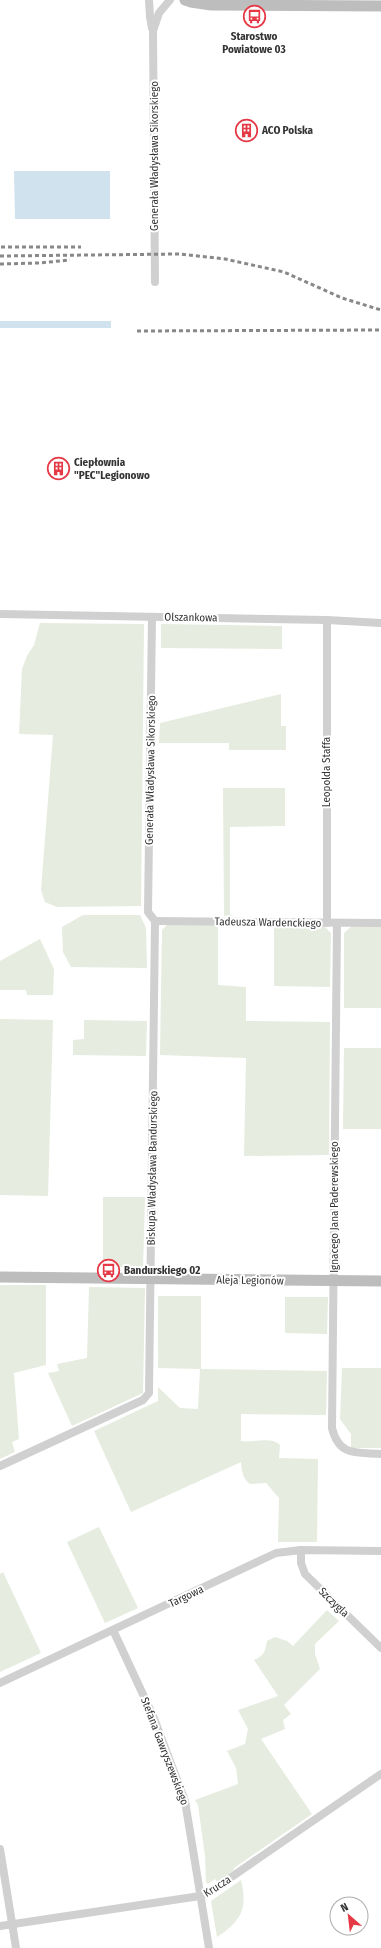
<svg xmlns="http://www.w3.org/2000/svg" width="381" height="1948" viewBox="0 0 381 1948" font-family="'Fira Sans Condensed',sans-serif">
	<style>
		.green { fill: #e6ecdf }
		.water { fill: #cfe2ee }
		.lines { fill: none; stroke-linecap: round; stroke-linejoin: round }
		.street { stroke: #d0d0d0; stroke-width: 8 }
		.secondary { stroke: #bdbdbd; stroke-width: 11 }
		.rail { stroke: #888; stroke-width: 3; stroke-dasharray: 4 3; stroke-linecap: butt }
		.labels { text-anchor: middle; stroke-width: 4; stroke-linejoin: round; paint-order: stroke }
		.poi-label { font-size: 11px; font-weight: bold; fill: #333; stroke: #fff; text-anchor: start }
		.street-label { font-size: 11px; fill: #333; stroke: #fff }
	</style>
	<rect width="100%" height="100%" fill="#fff"/>
	<g class="green">
		<path d="M 40,623 L 144,624 L 141,906 L 57,907 L 45,902 L 41,890 L 53,735 L 19,734 L 22,669 L 27,656 L 34,645 Z"/>
		<path d="M 161,624 L 282,626 L 282,649 L 161,648 Z"/>
		<path d="M 281,694 L 281,726 L 286,726 L 286,750 L 229,750 L 229,743 L 159,743 L 160,723 Z"/>
		<path d="M 223,788 L 285,788 L 285,826 L 230,827 L 230,914 L 233,916 L 224,916 Z"/>
		<path d="M 83,915 L 140,915 L 146,928 L 147,968 L 71,967 L 63,952 L 62,927 Z"/>
		<path d="M 167,925 L 218,925 L 218,985 L 246,987 L 246,1021 L 330,1022 L 329,1155 L 244,1156 L 246,1058 L 160,1055 L 162,930 Z"/>
		<path d="M 274,926 L 324,926 L 331,933 L 330,987 L 274,986 Z"/>
		<path d="M 352,926 L 381,926 L 381,1008 L 344,1008 L 344,933 Z"/>
		<path d="M 40,939 L 54,969 L 53,995 L 27,995 L 26,990 L 0,990 L 0,961 Z"/>
		<path d="M 0,1019 L 53,1020 L 48,1196 L 0,1195 Z"/>
		<path d="M 84,1020 L 147,1021 L 146,1056 L 73,1055 L 73,1040 L 84,1039 Z"/>
		<path d="M 344,1048 L 381,1048 L 381,1129 L 343,1129 Z"/>
		<path d="M 103,1197 L 145,1197 L 143,1267 L 103,1267 Z"/>
		<path d="M 0,1285 L 46,1285 L 46,1365 L 14,1373 L 19,1439 L 12,1442 L 15,1452 L 0,1459 Z"/>
		<path d="M 89,1287 L 145,1288 L 143,1393 L 72,1426 L 48,1373 L 59,1371 L 57,1364 L 87,1358 Z"/>
		<path d="M 158,1296 L 201,1296 L 201,1369 L 327,1371 L 326,1415 L 241,1414 L 241,1441 C 254,1443 271,1436 280,1445 L 279,1458 L 318,1459 L 317,1542 L 278,1542 L 279,1498 L 266,1483 L 250,1484 C 242,1478 242,1471 241,1462 L 131,1512 L 94,1431 L 158,1401 L 158,1387 L 180,1408 L 198,1409 L 200,1369 L 158,1368 Z"/>
		<path d="M 285,1297 L 328,1297 L 327,1334 L 285,1333 Z"/>
		<path d="M 342,1368 L 381,1368 L 381,1448 L 351,1448 L 351,1434 L 340,1419 Z"/>
		<path d="M 99,1527 L 138,1608 L 105,1623 L 67,1542 Z"/>
		<path d="M 3,1572 L 41,1653 L 0,1672 L 0,1574 Z"/>
		<path d="M 327,1610 L 339,1621 L 315,1644 L 315,1654 L 320,1669 L 284,1705 L 291,1714 L 283,1720 L 285,1729 L 261,1739 L 312,1814 L 234,1868 L 234,1870 L 217,1882 L 215,1879 L 208,1884 L 206,1882 L 205,1856 L 198,1805 L 195,1800 L 238,1784 L 236,1768 L 227,1751 L 245,1744 L 248,1729 L 238,1710 L 278,1696 L 254,1660 C 265,1655 265,1651 267,1641 L 275,1637 L 287,1641 L 293,1646 Z"/>
		<path d="M 241,1880 C 248,1909 241,1921 217,1937 L 211,1901 Z"/>
	</g>
	<g class="water">
		<path d="M 14,171 L 110,171 L 110,219 L 15,219 Z"/>
		<rect x="0" y="321" width="111" height="7"/>
	</g>
	<g class="lines">
		<g class="street">
			<path d="M 149,0 L 150,17 L 152,28"/>
			<path d="M 155,282 L 153,31 L 159,13 L 170,0"/>
			<path d="M 0,614 L 327,620 L 381,623"/>
			<path d="M 152,617 L 148,912 L 155,921"/>
			<path d="M 155,921 L 381,923"/>
			<path d="M 327,923 L 327,620"/>
			<path d="M 337,923 L 332,1428 C 339,1457 357,1452 381,1454"/>
			<path d="M 0,1466 L 143,1400 L 149,1393 L 155,921"/>
			<path d="M 301,1550 L 301,1563 L 305,1574 L 381,1648"/>
			<path d="M 113,1630 L 153,1716 L 185,1801 L 209,1948"/>
			<path d="M 0,1683 L 276,1553 L 301,1550 L 381,1551"/>
			<path d="M 0,1849 L 16,1948"/>
			<path d="M 0,1926 L 200,1896 L 217,1887 L 381,1774"/>
		</g>
		<g class="secondary">
			<path d="M 185,0 L 191,2 L 211,5 L 381,6"/>
			<path d="M 0,1277 L 381,1281"/>
		</g>
		<g class="rail">
			<path d="M 1,247 L 81,247"/>
			<path d="M 0,256 L 179,254 L 225,259 L 284,272 L 342,298 L 381,310"/>
			<path d="M 0,264 L 39,263 L 70,260"/>
			<path d="M 137,331 L 381,330"/>
		</g>
	</g>
	<defs>
		<symbol id="bus-ring" viewBox="-11 -11 22 22"><circle r="9.5" fill="#fff" stroke="#e63946" stroke-width="1.5"/><path d="M-5-6H5V4H4V6H2V4H-2V6H-4V4H-5ZM-3.5-4V0h7V-4ZM-3.5 1.2v1.5H-2V1.2ZM2 1.2v1.5H3.5V1.2Z" fill="#e63946"/></symbol>
		<symbol id="building-ring" viewBox="-11 -11 22 22"><circle r="9.5" fill="#fff" stroke="#e63946" stroke-width="1.5"/><path d="M-4-6H4V6H1V3H-1V6H-4ZM-2.5-4.3h1.7v1.8h-1.7ZM.8-4.3h1.7v1.8H.8ZM-2.5-1h1.7V.8h-1.7ZM.8-1h1.7V.8H.8Z" fill="#e63946"/></symbol>
	</defs>
	<g fill-rule="evenodd">
		<use href="#bus-ring" x="242" y="4" width="25" height="25"/>
		<use href="#building-ring" x="234" y="118" width="25" height="25"/>
		<use href="#building-ring" x="46" y="456" width="25" height="25"/>
		<use href="#bus-ring" x="96" y="1258" width="25" height="25"/>
	</g>
	<g class="labels">
		<g class="poi-label">
			<text x="254" y="40" text-anchor="middle">Starostwo<tspan x="254" dy="13">Powiatowe 03</tspan></text>
			<text x="262" y="134">ACO Polska</text>
			<text x="74" y="466">Ciepłownia<tspan x="74" dy="13">"PEC"Legionowo</tspan></text>
			<text x="124" y="1274">Bandurskiego 02</text>
		</g>
		<g class="street-label">
			<text transform="translate(154 156) rotate(-90)" y="4">Generała Władysława Sikorskiego</text>
			<text transform="translate(191 617) rotate(1)" y="4">Olszankowa</text>
			<text transform="translate(150 770) rotate(-89)" y="4">Generała Władysława Sikorskiego</text>
			<text transform="translate(326 772) rotate(-90)" y="4">Leopolda Staffa</text>
			<text transform="translate(268 922) rotate(1)" y="4">Tadeusza Wardenckiego</text>
			<text transform="translate(152 1168) rotate(-89)" y="4">Biskupa Władysława Bandurskiego</text>
			<text transform="translate(334 1207) rotate(-90)" y="4">Ignacego Jana Paderewskiego</text>
			<text transform="translate(250 1280) rotate(1)" y="4">Aleja Legionów</text>
			<text transform="translate(186 1596) rotate(-25)" y="4">Targowa</text>
			<text transform="translate(334 1602) rotate(44)" y="4">Szczygla</text>
			<text transform="translate(165 1751) rotate(69)" y="4">Stefana Gawryszewskiego</text>
			<text transform="translate(217 1886) rotate(-32)" y="4">Krucza</text>
		</g>
	</g>
	<g transform="translate(349 1916) rotate(332)"><circle r="19" fill="#ffffff" stroke="#adadad"/>
	<path d="M0-3L7 15L0 10L-7 15Z" fill="#e63946"/>
	<text y="-6" font-size="11" font-weight="bold" text-anchor="middle" fill="#333333">N</text>
	</g>
</svg>
